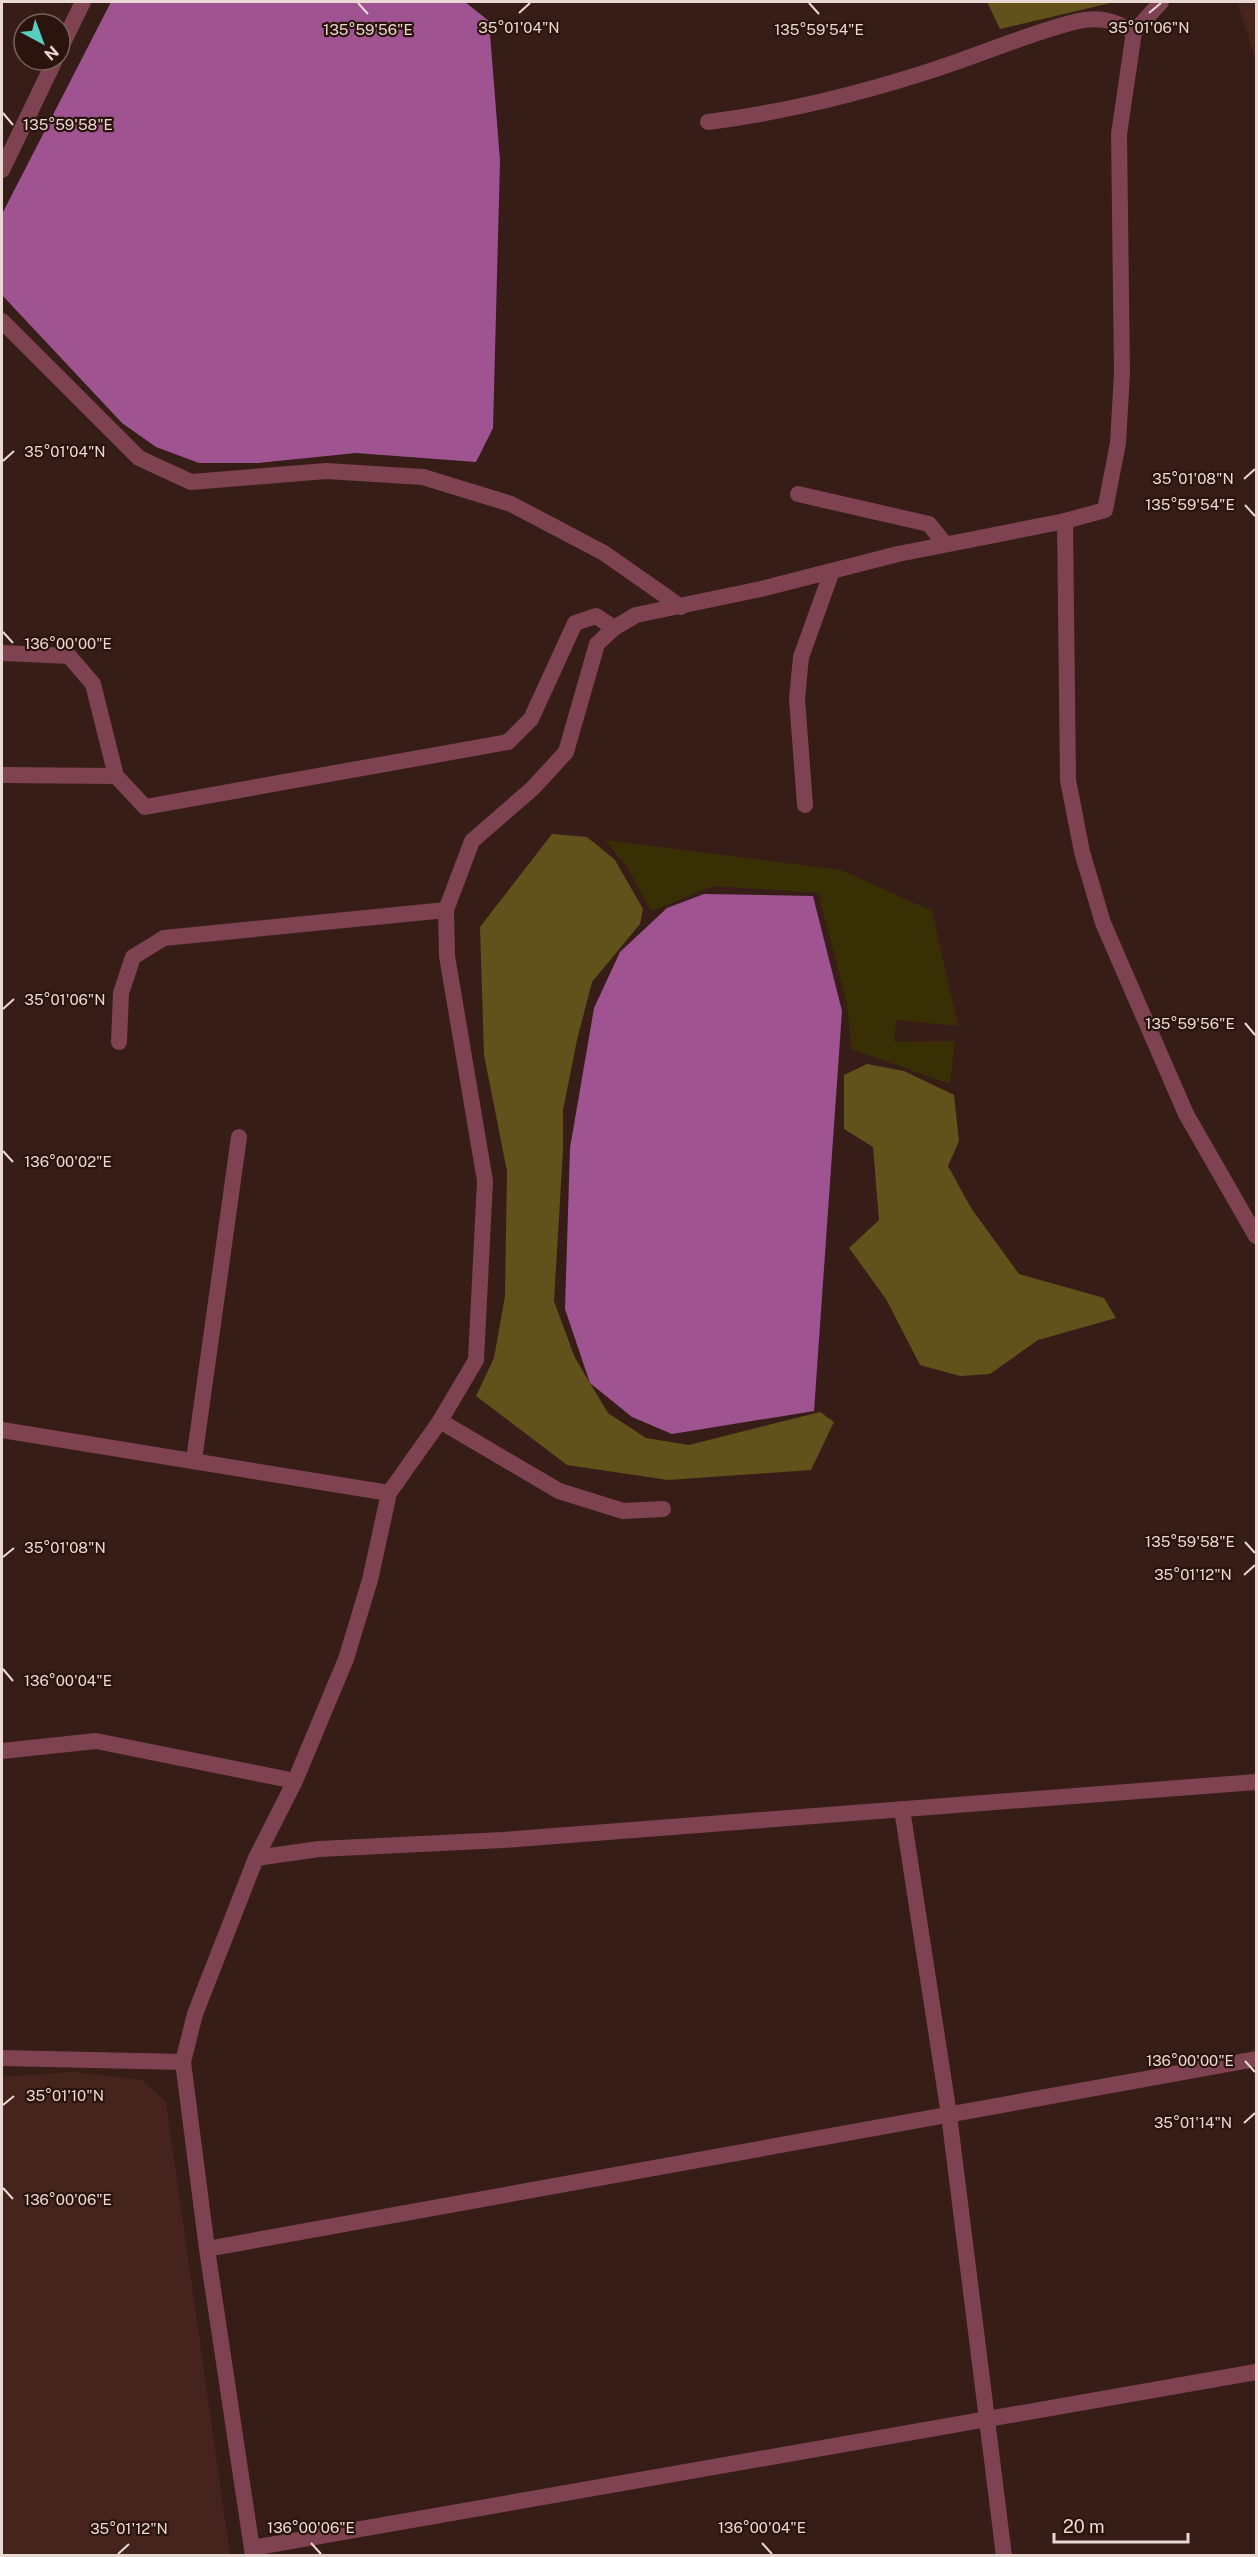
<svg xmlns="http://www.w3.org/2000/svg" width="1258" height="2557" viewBox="0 0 1258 2557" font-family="'Public Sans',sans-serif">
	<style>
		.built { fill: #45241d }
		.green { fill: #392f04 }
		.forest { fill: #61521b }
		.water { fill: #9f5491 }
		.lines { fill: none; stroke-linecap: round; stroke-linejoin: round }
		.minor { stroke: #7e4251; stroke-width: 16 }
		.ticks { fill: none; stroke: #ead8d4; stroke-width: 2 }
		.ticks-label { font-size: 15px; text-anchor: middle; fill: #ead8d4; stroke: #2c140e; stroke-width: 4.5; stroke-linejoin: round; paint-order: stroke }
	</style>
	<rect width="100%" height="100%" fill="#371d17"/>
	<g class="built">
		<path d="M 1237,2 L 1256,2 L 1256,61 Z"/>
		<path d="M 73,2072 L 142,2080 L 166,2102 L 230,2555 L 2,2555 L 2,2077 Z"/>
	</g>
	<path class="green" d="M 605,840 L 841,870 L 932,911 L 958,1026 L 896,1020 L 894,1042 L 955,1041 L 950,1084 L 851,1049 L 847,1004 L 818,893 L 713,886 L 651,911 L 627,867 Z"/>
	<g class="forest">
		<path d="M 987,2 L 1115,2 L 1000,29 Z"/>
		<path d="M 552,834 L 587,837 L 615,860 L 643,909 L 640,924 L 592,982 L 577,1040 L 563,1110 L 563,1150 L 554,1301 L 575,1358 L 608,1413 L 646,1438 L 689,1445 L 820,1412 L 834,1422 L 811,1470 L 668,1480 L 567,1465 L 476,1396 L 494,1358 L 505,1296 L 507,1171 L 484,1055 L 480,927 Z"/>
		<path d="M 867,1064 L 904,1071 L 954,1095 L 959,1141 L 948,1166 L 971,1208 L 1019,1274 L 1104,1298 L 1116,1318 L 1038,1340 L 990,1374 L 960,1376 L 920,1365 L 886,1299 L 849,1248 L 879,1220 L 873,1147 L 844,1129 L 844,1075 Z"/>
	</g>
	<g class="water">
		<path d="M 111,2 L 465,2 L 489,21 L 500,161 L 493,428 L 476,462 L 356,453 L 258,463 L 199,463 L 156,447 L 122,423 L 2,295 L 2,214 Z"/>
		<path d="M 704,894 L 813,896 L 842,1011 L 814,1411 L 672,1434 L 632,1417 L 590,1383 L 565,1309 L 570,1148 L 594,1008 L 620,952 L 667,908 Z"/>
	</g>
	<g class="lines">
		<g class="minor">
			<path d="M 60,49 L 83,2"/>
			<path d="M 708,122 C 787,112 863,93 939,68 C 982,54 1030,33 1074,22 C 1099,16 1113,20 1134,32"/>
			<path d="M 2,170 L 55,60"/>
			<path d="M 2,321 L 139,458 L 191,482 L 326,471 L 423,477 L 511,504 L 604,553 L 681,607"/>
			<path d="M 798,494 L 929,524 L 945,544"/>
			<path d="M 1065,521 L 1068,780 L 1082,852 L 1103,923 L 1186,1114 L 1256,1236"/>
			<path d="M 2,653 L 69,656 L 93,684 L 116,776 L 145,807 L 508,742 L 531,719 L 575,623 L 596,616 L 614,628"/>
			<path d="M 2,775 L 116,776"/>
			<path d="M 805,805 L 797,699 L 801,657 L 832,571"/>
			<path d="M 119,1042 L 121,993 L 133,957 L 164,938 L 446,910"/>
			<path d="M 440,1421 L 559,1491 L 623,1511 L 663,1509"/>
			<path d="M 2,1430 L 389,1493 L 370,1580 L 346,1659 L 295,1781 L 256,1858 L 195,2014 L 183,2062 L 207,2249 L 253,2556"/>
			<path d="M 194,1460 L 239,1137"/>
			<path d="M 389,1493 L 440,1421 L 476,1360 L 485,1181 L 447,956 L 446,910 L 472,841 L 533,788 L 566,752 L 597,644 L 614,628 L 636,615 L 761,589 L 898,554 L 1065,521 L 1105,510 L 1118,443 L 1122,373 L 1119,134 L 1134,32 L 1161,2"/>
			<path d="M 2,1751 L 96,1741 L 295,1781"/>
			<path d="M 902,1809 L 949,2115 L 1004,2556"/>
			<path d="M 256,1858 L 319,1849 L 503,1840 L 1256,1782"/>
			<path d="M 2,2058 L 183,2062"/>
			<path d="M 207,2249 L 1256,2059"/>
			<path d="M 252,2548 L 1256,2372"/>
		</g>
	</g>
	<path class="ticks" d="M 358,3 L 368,14M 809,3 L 819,14M 519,13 L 530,3M 1149,13 L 1161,3M 3,113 L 13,125M 3,461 L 14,451M 1244,479 L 1255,469M 1245,505 L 1255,516M 3,632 L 13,643M 3,1009 L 14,999M 1245,1023 L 1255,1035M 3,1151 L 13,1162M 1245,1542 L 1255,1553M 3,1557 L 14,1548M 1244,1575 L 1255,1565M 3,1669 L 13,1681M 1245,2061 L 1255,2072M 3,2105 L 14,2096M 1244,2123 L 1255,2113M 3,2188 L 13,2199M 311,2543 L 321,2554M 762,2543 L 772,2554M 118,2554 L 129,2544"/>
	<g class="ticks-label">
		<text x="519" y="33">35°01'04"N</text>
		<text x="1149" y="33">35°01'06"N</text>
		<text x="368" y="35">135°59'56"E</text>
		<text x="819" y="35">135°59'54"E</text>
		<text x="68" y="130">135°59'58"E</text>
		<text x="65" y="457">35°01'04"N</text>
		<text x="1193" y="484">35°01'08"N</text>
		<text x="1190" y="510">135°59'54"E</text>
		<text x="68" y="649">136°00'00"E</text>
		<text x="65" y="1005">35°01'06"N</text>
		<text x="1190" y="1029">135°59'56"E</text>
		<text x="68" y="1167">136°00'02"E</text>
		<text x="1190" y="1547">135°59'58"E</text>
		<text x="65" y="1553">35°01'08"N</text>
		<text x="1193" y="1580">35°01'12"N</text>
		<text x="68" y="1686">136°00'04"E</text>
		<text x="1190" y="2066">136°00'00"E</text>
		<text x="65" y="2101">35°01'10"N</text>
		<text x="1193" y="2128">35°01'14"N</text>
		<text x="68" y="2205">136°00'06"E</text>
		<text x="311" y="2533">136°00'06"E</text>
		<text x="762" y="2533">136°00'04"E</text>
		<text x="129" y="2534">35°01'12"N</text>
	</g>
	<rect width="1258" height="2557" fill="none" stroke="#ead8d4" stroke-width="6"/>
	<g transform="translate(42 42) rotate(139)"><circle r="28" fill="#2c140e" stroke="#78625d" stroke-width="1.5"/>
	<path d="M0-4.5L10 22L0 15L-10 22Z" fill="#58cec1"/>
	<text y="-9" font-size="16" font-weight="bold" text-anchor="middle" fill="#ead8d4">N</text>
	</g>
	<path d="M1054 2533v9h134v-9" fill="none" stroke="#ead8d4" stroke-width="3"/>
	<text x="1063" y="2533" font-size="18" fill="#ead8d4" stroke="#2c140e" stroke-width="4.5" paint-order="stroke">20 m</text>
</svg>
